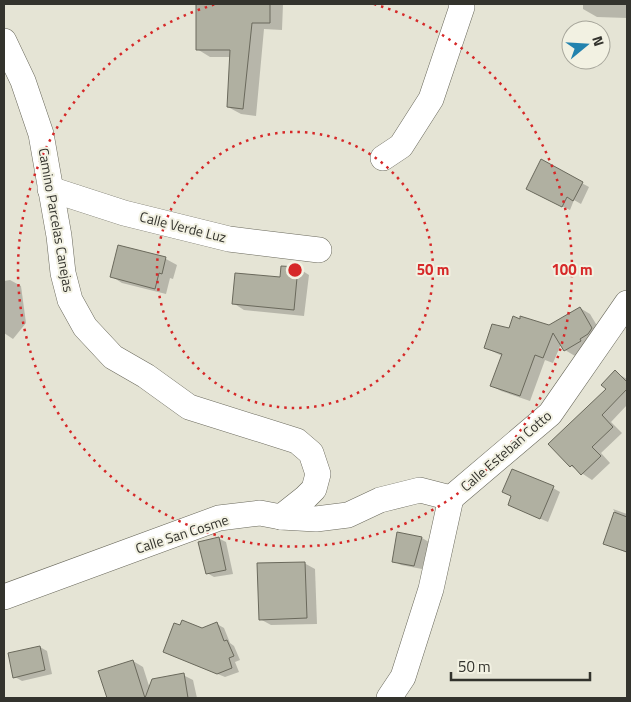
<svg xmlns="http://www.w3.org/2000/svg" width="631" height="702" viewBox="0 0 631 702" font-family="'Titillium Web',sans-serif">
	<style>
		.shadow { fill: #0003 }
		.building { fill: #b0b0a1; stroke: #6a695c }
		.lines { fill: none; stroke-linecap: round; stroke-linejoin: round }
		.minor-casing { stroke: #6a695c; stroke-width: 26 }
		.minor { stroke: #fff; stroke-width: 25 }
		.ring { fill: none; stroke: #d62828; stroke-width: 2.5; stroke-dasharray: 2.5 5 }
		.labels { text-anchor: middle; stroke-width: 4; stroke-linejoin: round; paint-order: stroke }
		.street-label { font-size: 14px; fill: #33332d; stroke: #f2f1e2 }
		.centre { fill: #d62828; stroke: #f2f1e2; stroke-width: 2.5 }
		.ring-label { font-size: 15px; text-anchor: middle; font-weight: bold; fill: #d62828; stroke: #f2f1e2; stroke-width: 4; stroke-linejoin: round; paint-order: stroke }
	</style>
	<rect width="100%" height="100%" fill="#e5e4d5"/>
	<g class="shadow">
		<path d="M 197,4 L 283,4 L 282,30 L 264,29 L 256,116 L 241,114 L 228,107 L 231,57 L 210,57 L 197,49 Z"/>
		<path d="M 583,4 L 627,4 L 627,18 L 597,17 L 583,9 Z"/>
		<path d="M 576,180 L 589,187 L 581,204 L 574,200 L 570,210 L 534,193 Z"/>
		<path d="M 119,247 L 166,259 L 177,265 L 173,279 L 170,278 L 166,294 L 122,283 L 111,276 Z"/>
		<path d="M 298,268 L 309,275 L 304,316 L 244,310 L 233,303 L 282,279 Z"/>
		<path d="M 10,280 L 21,286 L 26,323 L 13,339 L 4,333 L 4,281 Z"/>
		<path d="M 580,308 L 590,314 L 602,334 L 590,347 L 575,356 L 565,350 L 561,344 L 553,363 L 545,360 L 530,401 L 501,391 L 492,386 L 502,356 L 486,348 L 510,329 L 550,327 Z"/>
		<path d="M 615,372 L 627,379 L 627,405 L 611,422 L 622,433 L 601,453 L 610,463 L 592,480 L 571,466 Z"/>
		<path d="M 553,488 L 560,492 L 548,522 L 509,505 Z"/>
		<path d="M 613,509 L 627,514 L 627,553 L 605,543 L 615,512 Z"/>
		<path d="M 398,533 L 422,538 L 429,542 L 422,569 L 401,565 L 394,561 Z"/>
		<path d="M 218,538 L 226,542 L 233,574 L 214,577 L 207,573 Z"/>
		<path d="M 304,563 L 315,569 L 317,624 L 271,625 L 260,619 Z"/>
		<path d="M 217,624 L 224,628 L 230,643 L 234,646 L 240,660 L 235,662 L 239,672 L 225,677 L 164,652 L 202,629 Z"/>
		<path d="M 40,647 L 47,651 L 52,674 L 22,681 L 15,677 Z"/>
		<path d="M 133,661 L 143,667 L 150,689 L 183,675 L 193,680 L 197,698 L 108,698 L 100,672 Z"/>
	</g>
	<g class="building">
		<path d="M 196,4 L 270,4 L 270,23 L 252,23 L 243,109 L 227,107 L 230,50 L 196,50 Z"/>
		<path d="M 541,159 L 583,182 L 573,201 L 567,197 L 562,207 L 526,189 Z"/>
		<path d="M 118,245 L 166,257 L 162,274 L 159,273 L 155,289 L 110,277 Z"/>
		<path d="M 281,266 L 298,267 L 294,310 L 232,304 L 235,273 L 280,277 Z"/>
		<path d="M 580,307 L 592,328 L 588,334 L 580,339 L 581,341 L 564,351 L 553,333 L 543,358 L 535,355 L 520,396 L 490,386 L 502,354 L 484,348 L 492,324 L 509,328 L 513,316 L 520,319 L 520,316 L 549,325 Z"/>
		<path d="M 615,370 L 627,382 L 627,389 L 602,415 L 613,427 L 592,447 L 601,456 L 581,475 L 572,465 L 570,467 L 548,444 L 606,389 L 601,385 Z"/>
		<path d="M 512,469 L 554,486 L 540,519 L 508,505 L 511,496 L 502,492 Z"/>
		<path d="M 614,512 L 627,517 L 627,552 L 603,544 Z"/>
		<path d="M 397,532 L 422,537 L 414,566 L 392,562 Z"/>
		<path d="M 219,537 L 226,570 L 206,574 L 198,542 Z"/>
		<path d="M 305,562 L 307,618 L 259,620 L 257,563 Z"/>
		<path d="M 182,620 L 202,628 L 217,622 L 224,641 L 227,640 L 234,656 L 229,658 L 232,668 L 217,674 L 163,652 L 174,623 L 180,625 Z"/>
		<path d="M 40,646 L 45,670 L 13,678 L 8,653 Z"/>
		<path d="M 133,660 L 145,698 L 152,679 L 184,673 L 188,698 L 107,698 L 98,671 Z"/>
	</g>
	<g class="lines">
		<defs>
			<g id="minor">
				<path d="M 4,41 L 23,81 L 41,134 L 59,236 L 63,273 L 70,300 L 85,327 L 113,357 L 146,376 L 189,407 L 297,441 L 311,453 L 318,474 L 314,489 L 305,498 L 281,517"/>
				<path d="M 383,158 L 401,146 L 431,99 L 462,7 L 461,4"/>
				<path d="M 50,189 L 124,213 L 229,239 L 319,250"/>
				<path d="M 451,498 L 550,414 L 627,303"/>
				<path d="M 4,597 L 219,518 L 260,513 L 281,517 L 316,519 L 348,515 L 380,500 L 420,490 L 451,498"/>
				<path d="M 389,698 L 403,677 L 431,589 L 451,498"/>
			</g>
		</defs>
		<use href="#minor" class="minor-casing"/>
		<use href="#minor" class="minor"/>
	</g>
	<g class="ring">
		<circle cx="295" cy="270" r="138"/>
		<path d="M374 4A277 277 0 1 1 216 4"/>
	</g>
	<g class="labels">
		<g class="street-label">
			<text transform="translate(56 220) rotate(80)" y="5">Camino Parcelas Canejas</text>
			<text transform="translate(183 227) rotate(14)" y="5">Calle Verde Luz</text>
			<text transform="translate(506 451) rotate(-41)" y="5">Calle Esteban Cotto</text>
			<text transform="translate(182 534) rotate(-18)" y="5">Calle San Cosme</text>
		</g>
	</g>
	<circle cx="295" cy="270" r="8" class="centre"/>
	<g class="ring-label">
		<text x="433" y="275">50 m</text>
		<text x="572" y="275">100 m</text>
	</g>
	<rect width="631" height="702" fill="none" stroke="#33332d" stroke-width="10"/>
	<g transform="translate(586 45) rotate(72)"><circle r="24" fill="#f2f1e2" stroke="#a6a59a"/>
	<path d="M0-4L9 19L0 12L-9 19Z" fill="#2282ae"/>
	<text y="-8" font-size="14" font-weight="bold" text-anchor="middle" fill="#33332d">N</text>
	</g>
	<path d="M451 672v8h139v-8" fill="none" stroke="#33332d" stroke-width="2.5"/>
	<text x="458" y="672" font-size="15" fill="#33332d" stroke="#f2f1e2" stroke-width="4" paint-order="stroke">50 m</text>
</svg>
